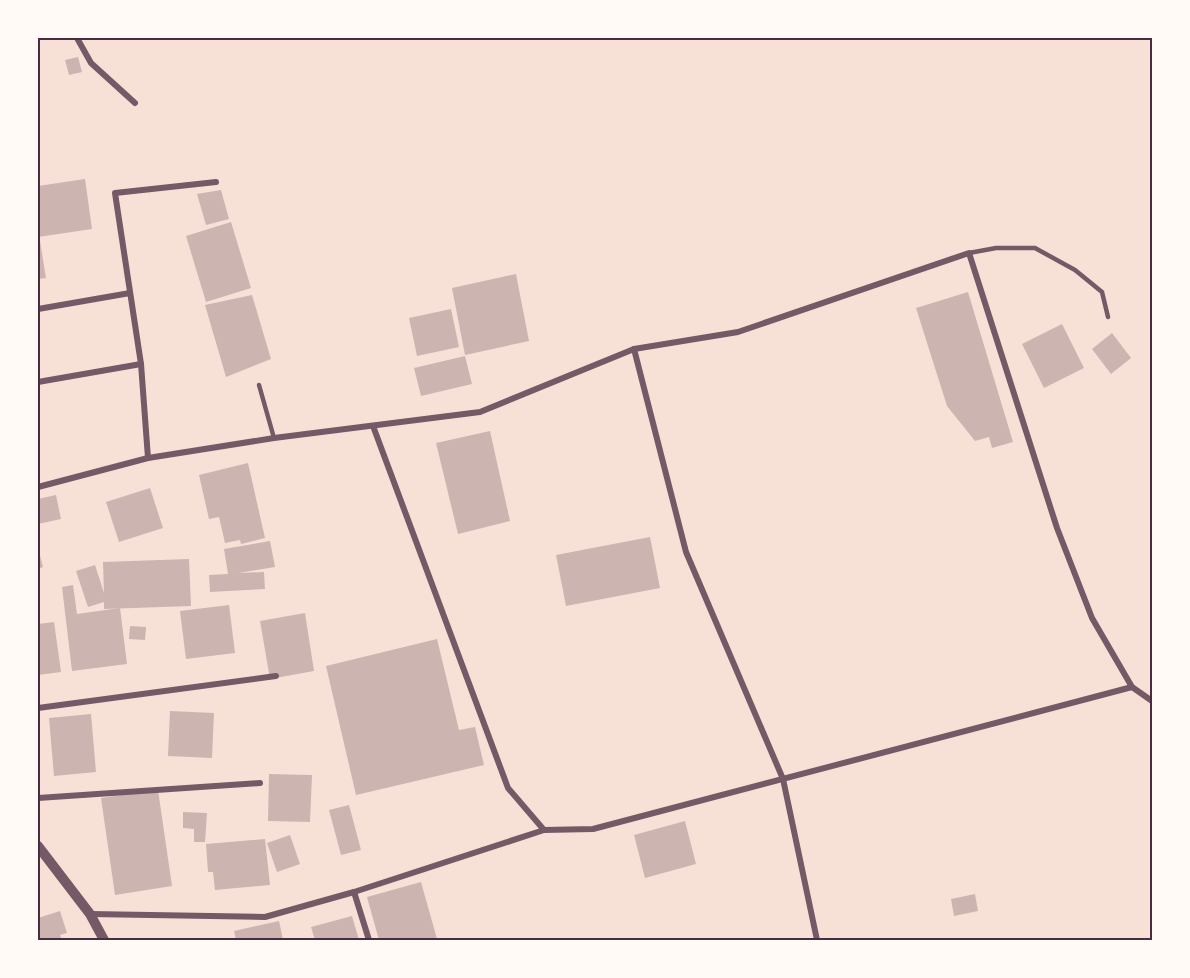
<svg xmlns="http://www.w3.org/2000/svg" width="1190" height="978" viewBox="0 0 1190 978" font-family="'Work Sans',sans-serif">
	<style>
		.building { fill: #ccb4b1 }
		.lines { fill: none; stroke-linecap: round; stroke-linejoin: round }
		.service { stroke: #755966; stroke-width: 4.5 }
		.minor { stroke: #755966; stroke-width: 6 }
		.tertiary { stroke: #755966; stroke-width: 10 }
		.neatline { fill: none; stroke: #4a2c40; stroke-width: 2 }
	</style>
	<rect width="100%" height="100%" fill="#f7e1d7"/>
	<g class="building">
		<path d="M 78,57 L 82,72 L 69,75 L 65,60 Z"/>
		<path d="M 85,179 L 92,229 L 38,237 L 38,186 Z"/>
		<path d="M 221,190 L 229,219 L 206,225 L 197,194 Z"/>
		<path d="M 231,222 L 251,288 L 206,302 L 186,236 Z"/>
		<path d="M 40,241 L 46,278 L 38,279 L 38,242 Z"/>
		<path d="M 516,274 L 529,341 L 465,355 L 452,288 Z"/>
		<path d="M 968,292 L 1013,442 L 992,448 L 989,437 L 975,441 L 947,406 L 916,308 Z"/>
		<path d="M 252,295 L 271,359 L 226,377 L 205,305 Z"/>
		<path d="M 451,309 L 459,347 L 417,356 L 409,318 Z"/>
		<path d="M 1062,324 L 1084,368 L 1044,388 L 1022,344 Z"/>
		<path d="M 1112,333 L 1131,358 L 1111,374 L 1092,349 Z"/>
		<path d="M 465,356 L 472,384 L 421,396 L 414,368 Z"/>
		<path d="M 490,431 L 510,521 L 458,534 L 436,443 Z"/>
		<path d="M 248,463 L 265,538 L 241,544 L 240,540 L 225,543 L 219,517 L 209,519 L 199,475 Z"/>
		<path d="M 150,488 L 163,528 L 119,542 L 106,502 Z"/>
		<path d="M 56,495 L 61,519 L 38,524 L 38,499 Z"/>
		<path d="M 650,537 L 660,588 L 566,606 L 556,555 Z"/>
		<path d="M 270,541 L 275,567 L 238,573 L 264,572 L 265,589 L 210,592 L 209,575 L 228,574 L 224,549 Z"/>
		<path d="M 38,548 L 43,567 L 38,569 Z"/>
		<path d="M 189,559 L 191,606 L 104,609 L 104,602 L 88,607 L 76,571 L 95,565 L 104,593 L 103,562 Z"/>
		<path d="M 73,585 L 77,614 L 120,608 L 127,664 L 72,671 L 62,587 Z"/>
		<path d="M 229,605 L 235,653 L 186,659 L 180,611 Z"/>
		<path d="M 305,613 L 314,671 L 270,679 L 260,621 Z"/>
		<path d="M 54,622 L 61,672 L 38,675 L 38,624 Z"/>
		<path d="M 130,626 L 146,627 L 145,640 L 129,639 Z"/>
		<path d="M 437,639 L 459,730 L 475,727 L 484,765 L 356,795 L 326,666 Z"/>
		<path d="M 170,711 L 214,713 L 212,758 L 168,756 Z"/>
		<path d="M 91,714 L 96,772 L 54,776 L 49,718 Z"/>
		<path d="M 269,774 L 312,775 L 310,822 L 268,821 Z"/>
		<path d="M 158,790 L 172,886 L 115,895 L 101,798 Z"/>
		<path d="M 349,805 L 361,850 L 341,855 L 329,810 Z"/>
		<path d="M 183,812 L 207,813 L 205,842 L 194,842 L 194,829 L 183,828 Z"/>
		<path d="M 685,821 L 696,864 L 645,878 L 634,835 Z"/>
		<path d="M 290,835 L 300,864 L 277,872 L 267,843 Z"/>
		<path d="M 265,839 L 270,885 L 215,890 L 213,872 L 208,872 L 206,844 Z"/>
		<path d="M 421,882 L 437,939 L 379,940 L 367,897 Z"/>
		<path d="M 975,894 L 978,911 L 954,916 L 951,899 Z"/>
		<path d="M 60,911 L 67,933 L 60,935 L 62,940 L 38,940 L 38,918 Z"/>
		<path d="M 352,916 L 359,940 L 315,940 L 311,927 Z"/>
		<path d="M 279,921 L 283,940 L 236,940 L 234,931 Z"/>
	</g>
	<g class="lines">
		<g class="service">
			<path d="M 969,253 L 996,248 L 1035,248 L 1075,270 L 1102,292 L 1108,317"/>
			<path d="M 259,385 L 274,438"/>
		</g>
		<g class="minor">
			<path d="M 77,38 L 91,63 L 135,103"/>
			<path d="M 38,309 L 130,293"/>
			<path d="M 634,349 L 686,552 L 783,779 L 817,940"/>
			<path d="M 38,382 L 141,364"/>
			<path d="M 373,426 L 508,788 L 544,830 L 593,829 L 1132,687"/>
			<path d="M 148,458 L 141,364 L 115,193 L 216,182"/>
			<path d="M 38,487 L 148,458 L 274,438 L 480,412 L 634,349 L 738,332 L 969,253 L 1057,528 L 1092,618 L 1132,687 L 1152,701"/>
			<path d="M 38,708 L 276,676"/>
			<path d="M 38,798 L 260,783"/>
			<path d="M 354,892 L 369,940"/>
			<path d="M 90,914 L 265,917 L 354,892 L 544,830"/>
		</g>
		<path class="tertiary" d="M 38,846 L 90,914 L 104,940"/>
	</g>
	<rect width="1190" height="978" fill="none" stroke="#fffaf5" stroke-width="78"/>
	<rect x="39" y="39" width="1112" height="900" class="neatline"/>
</svg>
